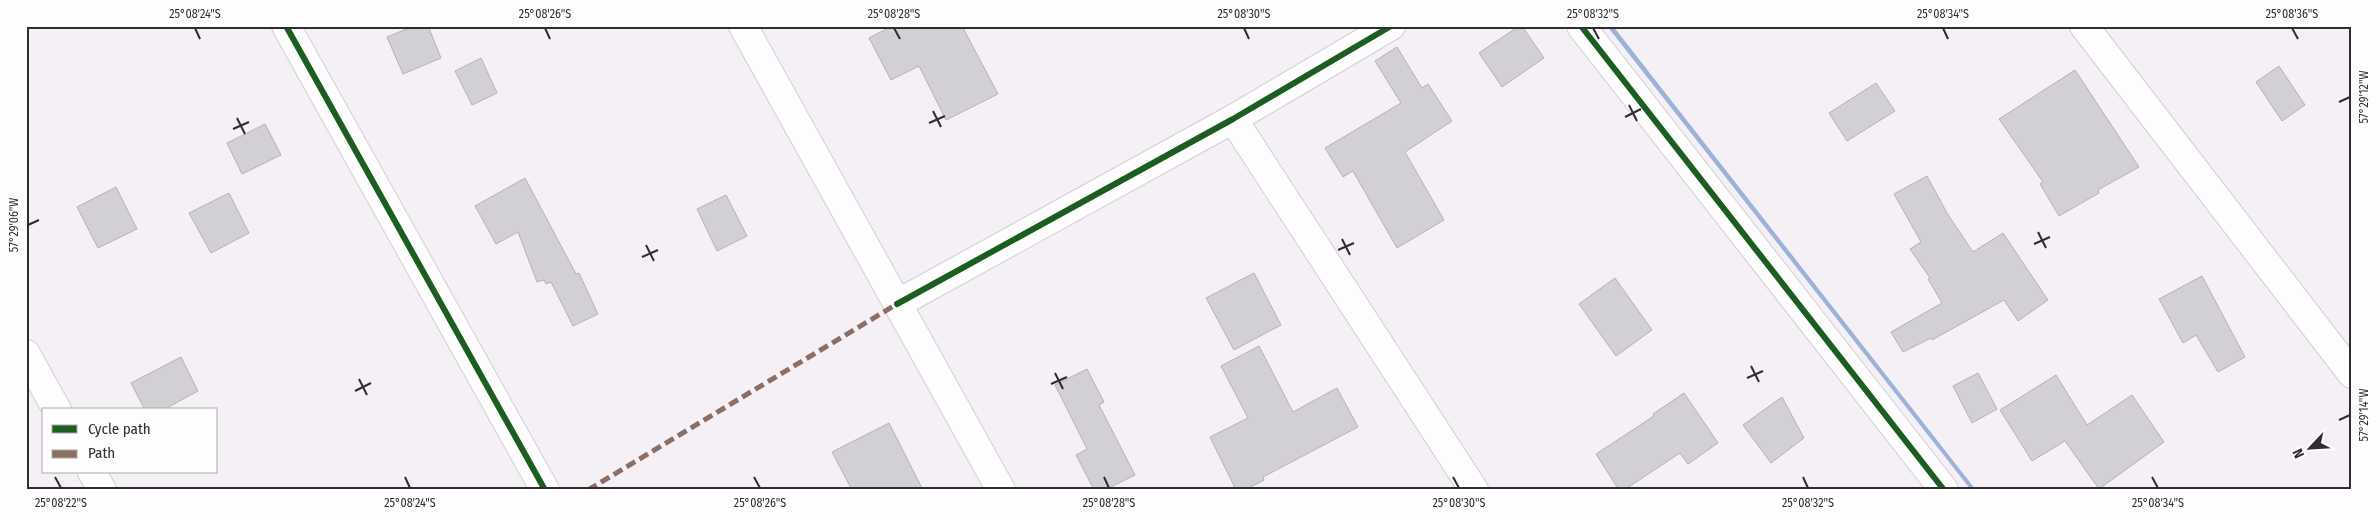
<svg xmlns="http://www.w3.org/2000/svg" width="2378" height="516" viewBox="0 0 2378 516" font-family="'Fira Sans Condensed',sans-serif">
	<style>
		.water { fill: #9cb2d9 }
		.building { fill: #d2d0d5; stroke: #b5b2b7 }
		.lines { fill: none; stroke-linecap: round; stroke-linejoin: round }
		.minor-casing { stroke: #d2ced4; stroke-width: 30 }
		.minor { stroke: #fdfdfe; stroke-width: 28 }
		.quiet { stroke: #8d6e63; stroke-width: 5; stroke-dasharray: 10 5; stroke-linecap: butt }
		.cycleway-casing { stroke: #fdfdfd; stroke-width: 9 }
		.cycleway { stroke: #1b5e20; stroke-width: 6 }
		.ticks { fill: none; stroke: #302c31; stroke-width: 2 }
		.neatline { fill: none; stroke: #302c31; stroke-width: 2 }
		.ticks-label { font-size: 12px; text-anchor: middle; fill: #302c31 }
	</style>
	<rect width="100%" height="100%" fill="#f4f0f6"/>
	<path class="water" d="M 1607,26 L 1613,26 L 1976,490 L 1971,490 Z"/>
	<g class="building">
		<path d="M 414,26 L 428,26 L 441,58 L 403,74 L 387,37 Z"/>
		<path d="M 892,26 L 962,26 L 998,94 L 946,120 L 919,66 L 891,80 L 869,38 Z"/>
		<path d="M 1519,26 L 1522,26 L 1544,58 L 1502,87 L 1479,53 Z"/>
		<path d="M 1397,47 L 1422,88 L 1428,84 L 1452,121 L 1405,152 L 1444,220 L 1397,248 L 1353,171 L 1343,177 L 1325,148 L 1401,103 L 1375,61 Z"/>
		<path d="M 481,58 L 497,93 L 472,105 L 455,71 Z"/>
		<path d="M 2279,66 L 2305,105 L 2282,121 L 2256,82 Z"/>
		<path d="M 2075,70 L 2139,167 L 2098,190 L 2099,193 L 2059,216 L 2040,184 L 2043,182 L 1999,119 Z"/>
		<path d="M 1876,83 L 1895,111 L 1847,141 L 1829,113 Z"/>
		<path d="M 265,124 L 281,155 L 242,174 L 227,143 Z"/>
		<path d="M 1927,176 L 1947,213 L 1973,252 L 2003,233 L 2048,300 L 2018,321 L 2004,300 L 1932,340 L 1931,338 L 1903,352 L 1891,332 L 1942,303 L 1928,279 L 1930,278 L 1910,249 L 1921,242 L 1894,194 Z"/>
		<path d="M 525,178 L 576,274 L 579,273 L 598,314 L 573,326 L 551,282 L 546,284 L 544,280 L 537,282 L 518,232 L 496,244 L 475,206 Z"/>
		<path d="M 116,187 L 137,229 L 98,248 L 77,207 Z"/>
		<path d="M 229,193 L 249,233 L 211,253 L 189,213 Z"/>
		<path d="M 726,195 L 747,236 L 717,251 L 697,209 Z"/>
		<path d="M 1254,273 L 1281,325 L 1234,350 L 1206,298 Z"/>
		<path d="M 2202,276 L 2245,357 L 2218,372 L 2196,335 L 2183,343 L 2159,299 Z"/>
		<path d="M 1615,278 L 1652,330 L 1616,356 L 1579,304 Z"/>
		<path d="M 1259,346 L 1293,412 L 1337,388 L 1358,427 L 1263,477 L 1264,480 L 1245,490 L 1236,490 L 1210,437 L 1248,418 L 1221,366 Z"/>
		<path d="M 181,357 L 198,391 L 163,410 L 145,410 L 131,383 Z"/>
		<path d="M 1087,369 L 1104,402 L 1099,405 L 1135,475 L 1105,490 L 1094,490 L 1076,455 L 1087,449 L 1055,385 Z"/>
		<path d="M 1978,373 L 1997,409 L 1972,423 L 1953,386 Z"/>
		<path d="M 2056,375 L 2087,425 L 2132,395 L 2164,442 L 2099,489 L 2065,441 L 2032,461 L 2000,410 Z"/>
		<path d="M 1684,393 L 1718,443 L 1688,464 L 1680,453 L 1624,490 L 1619,490 L 1596,454 L 1654,416 L 1653,414 Z"/>
		<path d="M 1782,397 L 1804,438 L 1771,463 L 1743,425 Z"/>
		<path d="M 889,423 L 923,490 L 852,490 L 832,452 Z"/>
	</g>
	<g class="lines">
		<defs>
			<g id="minor">
				<path d="M 286,26 L 545,490"/>
				<path d="M 743,26 L 1001,490"/>
				<path d="M 1581,26 L 1944,490"/>
				<path d="M 2084,26 L 2352,374"/>
				<path d="M 1233,119 L 1474,490"/>
				<path d="M 897,304 L 1233,119 L 1391,26"/>
				<path d="M 26,354 L 57,410"/>
				<path d="M 92,472 L 102,490"/>
			</g>
		</defs>
		<use href="#minor" class="minor-casing"/>
		<use href="#minor" class="minor"/>
		<path class="quiet" d="M 588,490 L 897,304"/>
		<defs>
			<g id="cycleway">
				<path d="M 286,26 L 545,490"/>
				<path d="M 1581,26 L 1944,490"/>
				<path d="M 897,304 L 1233,119 L 1391,26"/>
			</g>
		</defs>
		<use href="#cycleway" class="cycleway-casing"/>
		<use href="#cycleway" class="cycleway"/>
	</g>
	<path class="ticks" d="M 195,28 L 200,39M 545,28 L 550,39M 894,28 L 900,39M 1244,28 L 1249,39M 1593,28 L 1599,39M 1943,28 L 1948,39M 2292,28 L 2298,39M 2339,102 L 2350,97M 1629,105 L 1637,121M 933,111 L 941,127M 1625,117 L 1641,109M 237,118 L 245,134M 929,123 L 945,116M 233,129 L 249,122M 28,225 L 39,220M 2038,232 L 2046,248M 1342,239 L 1350,255M 2034,244 L 2050,237M 646,245 L 654,261M 1338,250 L 1354,243M 642,257 L 658,250M 1751,366 L 1759,382M 1055,373 L 1063,389M 1747,378 L 1763,371M 359,379 L 367,395M 1051,384 L 1067,377M 355,391 L 371,383M 2339,420 L 2350,415M 55,477 L 61,488M 405,477 L 410,488M 754,477 L 760,488M 1104,477 L 1109,488M 1453,477 L 1459,488M 1803,477 L 1808,488M 2152,477 L 2158,488"/>
	<rect width="2378" height="516" fill="none" stroke="#fdfdfd" stroke-width="55"/>
	<rect x="42" y="408" width="175" height="65" fill="#fdfdfd" stroke="#aba9ab"/>
	<rect x="52" y="425" width="25" height="8" fill="#1b5e20" stroke="#aba9ab"/>
	<text x="88" y="434" font-size="15" fill="#302c31">Cycle path</text>
	<rect x="52" y="450" width="25" height="8" fill="#8d6e63" stroke="#aba9ab"/>
	<text x="88" y="458" font-size="15" fill="#302c31">Path</text>
	<g transform="translate(2310 448) rotate(245)" stroke="#fdfdfd" stroke-width="4" paint-order="stroke">
	<path d="M0-4L9 19L0 12L-9 19Z" fill="#302c31"/>
	<text y="-8" font-size="14" font-weight="bold" text-anchor="middle" fill="#302c31">N</text>
	</g>
	<rect x="28" y="28" width="2322" height="460" class="neatline"/>
	<g class="ticks-label">
		<text x="195" y="18">25°08'24"S</text>
		<text x="545" y="18">25°08'26"S</text>
		<text x="894" y="18">25°08'28"S</text>
		<text x="1244" y="18">25°08'30"S</text>
		<text x="1593" y="18">25°08'32"S</text>
		<text x="1943" y="18">25°08'34"S</text>
		<text x="2292" y="18">25°08'36"S</text>
		<text transform="translate(2364 97) rotate(-90)" y="4">57°29'12"W</text>
		<text transform="translate(14 225) rotate(-90)" y="4">57°29'06"W</text>
		<text transform="translate(2364 415) rotate(-90)" y="4">57°29'14"W</text>
		<text x="61" y="507">25°08'22"S</text>
		<text x="410" y="507">25°08'24"S</text>
		<text x="760" y="507">25°08'26"S</text>
		<text x="1109" y="507">25°08'28"S</text>
		<text x="1459" y="507">25°08'30"S</text>
		<text x="1808" y="507">25°08'32"S</text>
		<text x="2158" y="507">25°08'34"S</text>
	</g>
</svg>
